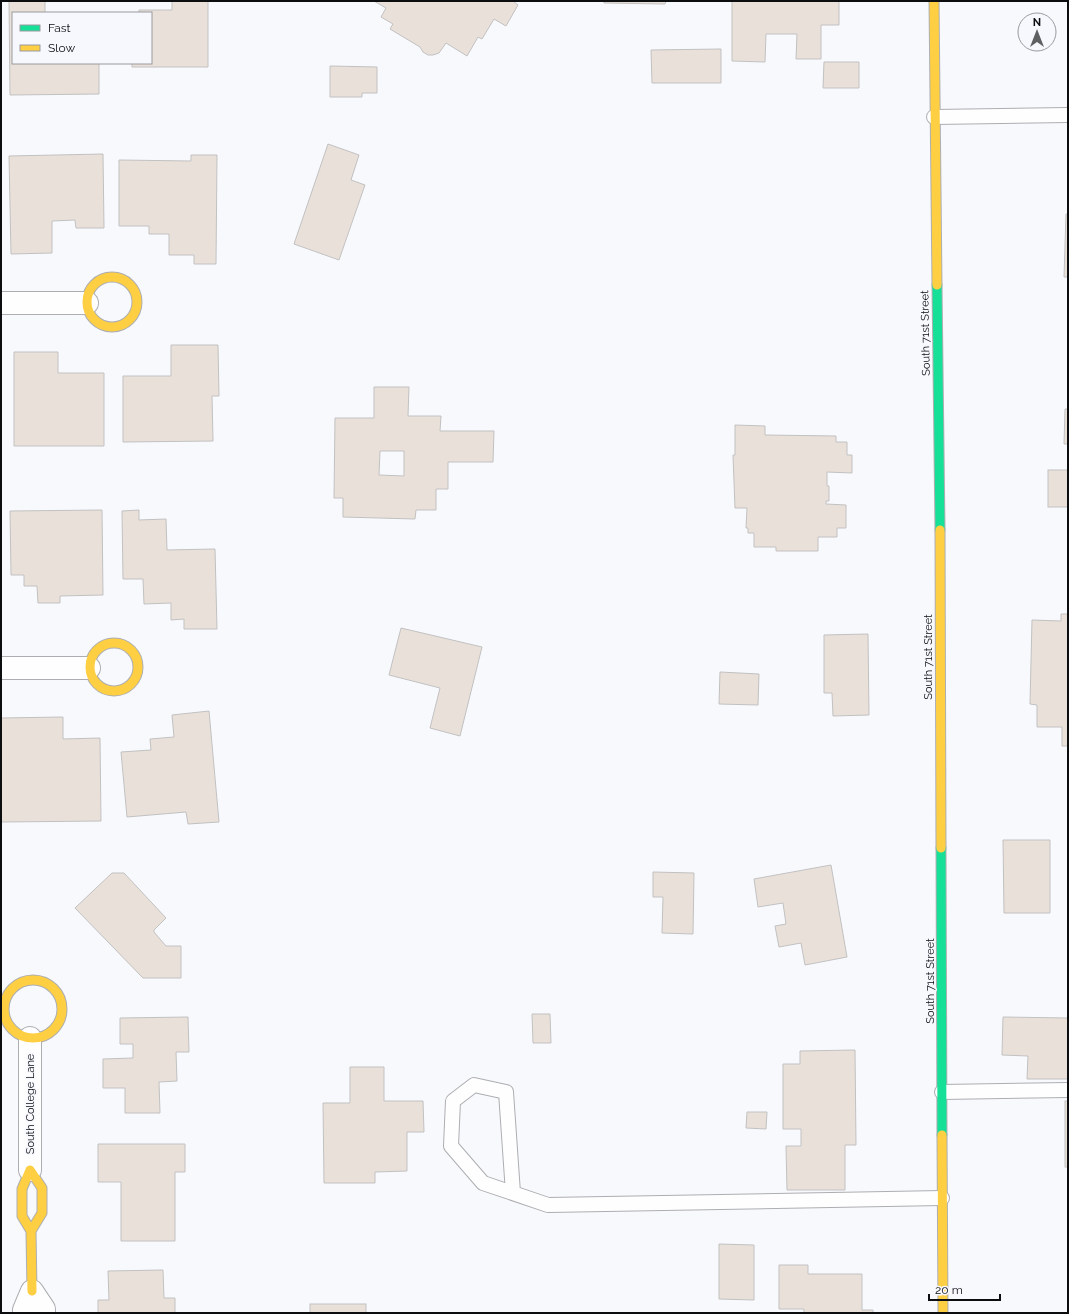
<svg xmlns="http://www.w3.org/2000/svg" width="1069" height="1314" viewBox="0 0 1069 1314" font-family="Raleway,sans-serif">
	<style>
		.building { fill: #e9e1d9; stroke: #c2c1c2; fill-rule: evenodd }
		.lines { fill: none; stroke-linecap: round; stroke-linejoin: round }
		.lane-casing { stroke: #adaeb1; stroke-width: 16 }
		.street-casing { stroke: #adaeb1; stroke-width: 24 }
		.fast-casing { stroke: #adaeb1; stroke-width: 11 }
		.slow-casing { stroke: #adaeb1; stroke-width: 11 }
		.lane { stroke: #fefeff; stroke-width: 14 }
		.street { stroke: #fefeff; stroke-width: 22 }
		.fast { stroke: #16e098; stroke-width: 9 }
		.slow { stroke: #ffcf43; stroke-width: 9 }
		.labels { text-anchor: middle; stroke-width: 3; stroke-linejoin: round; paint-order: stroke }
		.street-label { font-size: 11px; fill: #0c0d0f; stroke: #f7f8fe }
	</style>
	<rect width="100%" height="100%" fill="#f8f9fd"/>
	<g class="building">
		<path d="M 9,1 L 45,1 L 45,13 L 13,13 L 13,63 L 99,63 L 99,94 L 10,95 Z"/>
		<path d="M 172,1 L 208,1 L 208,67 L 132,67 L 132,63 L 151,63 L 151,13 L 139,13 L 139,10 L 172,10 Z"/>
		<path d="M 374,1 L 513,1 L 518,5 L 506,26 L 494,19 L 482,39 L 478,37 L 467,56 L 446,43 L 439,53 L 433,55 L 428,55 L 423,52 L 420,47 L 390,29 L 393,24 L 381,17 L 386,8 Z"/>
		<path d="M 604,1 L 666,1 L 665,4 L 604,3 Z"/>
		<path d="M 732,1 L 839,1 L 839,25 L 821,25 L 821,59 L 796,59 L 797,34 L 766,34 L 765,62 L 732,61 Z"/>
		<path d="M 721,49 L 721,83 L 652,83 L 651,50 Z"/>
		<path d="M 824,62 L 859,62 L 859,88 L 823,88 Z"/>
		<path d="M 330,66 L 377,67 L 377,93 L 362,93 L 362,97 L 330,97 Z"/>
		<path d="M 328,144 L 359,155 L 351,180 L 365,185 L 339,260 L 294,244 Z"/>
		<path d="M 103,154 L 104,228 L 76,228 L 75,220 L 52,221 L 52,253 L 11,254 L 9,156 Z"/>
		<path d="M 191,155 L 217,155 L 216,264 L 194,264 L 194,255 L 169,255 L 169,234 L 149,234 L 149,226 L 119,226 L 119,160 L 191,161 Z"/>
		<path d="M 1066,214 L 1068,214 L 1068,277 L 1064,277 Z"/>
		<path d="M 171,345 L 218,345 L 219,396 L 212,396 L 213,441 L 123,442 L 123,376 L 171,376 Z"/>
		<path d="M 14,352 L 58,352 L 58,373 L 104,373 L 104,446 L 14,446 Z"/>
		<path d="M 374,387 L 409,387 L 408,416 L 441,416 L 440,431 L 494,431 L 493,462 L 448,462 L 448,489 L 436,489 L 436,510 L 416,510 L 415,519 L 343,517 L 343,498 L 334,498 L 335,418 L 374,418 ZM 380,451 L 404,451 L 404,476 L 379,475 Z"/>
		<path d="M 1065,409 L 1068,409 L 1068,444 L 1064,444 Z"/>
		<path d="M 735,425 L 765,426 L 765,435 L 836,436 L 836,442 L 847,442 L 847,455 L 852,455 L 852,473 L 827,472 L 827,486 L 829,486 L 829,501 L 826,501 L 826,504 L 846,505 L 846,528 L 837,528 L 837,537 L 818,537 L 818,551 L 776,551 L 776,547 L 754,547 L 754,533 L 748,533 L 748,528 L 746,528 L 747,508 L 735,508 L 733,455 L 735,455 Z"/>
		<rect x="1048" y="470" width="20" height="37"/>
		<path d="M 102,510 L 103,595 L 60,596 L 60,603 L 38,603 L 37,586 L 24,586 L 24,575 L 11,575 L 10,511 Z"/>
		<path d="M 139,510 L 139,520 L 166,519 L 167,550 L 215,549 L 217,629 L 184,629 L 184,619 L 171,620 L 171,603 L 144,604 L 143,579 L 123,579 L 122,511 Z"/>
		<path d="M 1061,614 L 1068,614 L 1068,746 L 1062,746 L 1062,727 L 1037,727 L 1037,705 L 1030,704 L 1032,620 L 1061,621 Z"/>
		<path d="M 401,628 L 482,647 L 460,736 L 430,728 L 440,688 L 389,675 Z"/>
		<path d="M 868,634 L 869,715 L 833,716 L 832,693 L 824,693 L 824,635 Z"/>
		<path d="M 720,672 L 759,674 L 758,705 L 719,704 Z"/>
		<path d="M 209,711 L 219,822 L 188,824 L 186,812 L 127,817 L 121,752 L 151,750 L 150,739 L 174,737 L 172,715 Z"/>
		<path d="M 63,717 L 63,739 L 100,738 L 101,821 L 1,822 L 1,718 Z"/>
		<path d="M 1003,840 L 1050,840 L 1050,913 L 1004,913 Z"/>
		<path d="M 831,865 L 847,957 L 805,965 L 801,943 L 779,947 L 775,926 L 786,924 L 783,903 L 758,907 L 754,879 Z"/>
		<path d="M 653,872 L 694,873 L 693,934 L 662,933 L 663,897 L 653,897 Z"/>
		<path d="M 112,873 L 124,873 L 166,918 L 154,930 L 154,932 L 166,946 L 181,946 L 181,978 L 143,978 L 75,908 Z"/>
		<path d="M 532,1014 L 550,1014 L 551,1043 L 533,1043 Z"/>
		<path d="M 188,1017 L 189,1052 L 176,1052 L 177,1081 L 159,1082 L 160,1113 L 125,1113 L 125,1088 L 103,1088 L 103,1059 L 133,1058 L 133,1044 L 120,1044 L 120,1018 Z"/>
		<path d="M 1003,1017 L 1068,1018 L 1068,1079 L 1027,1079 L 1028,1056 L 1002,1055 Z"/>
		<path d="M 855,1050 L 856,1145 L 845,1145 L 845,1190 L 787,1190 L 786,1146 L 801,1146 L 801,1129 L 783,1129 L 783,1064 L 800,1064 L 800,1051 Z"/>
		<path d="M 350,1067 L 384,1067 L 384,1101 L 423,1101 L 424,1132 L 407,1132 L 407,1171 L 375,1172 L 375,1183 L 324,1183 L 323,1103 L 350,1103 Z"/>
		<rect x="1065" y="1101" width="3" height="66"/>
		<path d="M 747,1112 L 767,1112 L 766,1129 L 746,1128 Z"/>
		<path d="M 98,1144 L 185,1144 L 185,1172 L 175,1172 L 175,1241 L 121,1241 L 121,1182 L 98,1182 Z"/>
		<path d="M 719,1244 L 754,1245 L 754,1300 L 719,1299 Z"/>
		<path d="M 779,1265 L 808,1265 L 808,1274 L 862,1274 L 862,1310 L 873,1310 L 873,1313 L 804,1313 L 804,1309 L 779,1309 Z"/>
		<path d="M 163,1270 L 164,1298 L 175,1298 L 175,1313 L 98,1313 L 98,1300 L 109,1300 L 108,1271 Z"/>
		<rect x="310" y="1304" width="56" height="9"/>
	</g>
	<g class="lines">
		<defs>
			<g id="lane">
				<path d="M 934,117 L 1068,115"/>
				<path d="M 942,1092 L 1068,1090"/>
				<path d="M 513,1193 L 506,1092 L 474,1085 L 453,1101 L 451,1146 L 483,1183 L 548,1205 L 942,1198"/>
			</g>
			<g id="street">
				<path d="M 1,303 L 87,303"/>
				<path d="M 1,668 L 89,668"/>
				<path d="M 30,1038 L 30,1170"/>
				<path d="M 24,1313 L 24,1310 L 32,1291 L 44,1309 L 44,1313"/>
			</g>
			<g id="fast">
				<path d="M 937,285 L 940,530"/>
				<path d="M 941,848 L 942,1135"/>
			</g>
			<g id="slow">
				<path d="M 934,1 L 937,285"/>
				<circle cx="112" cy="302" r="25"/>
				<path d="M 940,530 L 941,848"/>
				<circle cx="114" cy="667" r="24"/>
				<circle cx="33" cy="1009" r="29"/>
				<path d="M 942,1135 L 943,1313"/>
				<path d="M 31,1231 L 42,1213 L 42,1188 L 30,1170 L 22,1189 L 22,1216 L 31,1231 L 32,1291"/>
			</g>
		</defs>
		<use href="#lane" class="lane-casing"/>
		<use href="#street" class="street-casing"/>
		<use href="#fast" class="fast-casing"/>
		<use href="#slow" class="slow-casing"/>
		<use href="#lane" class="lane"/>
		<use href="#street" class="street"/>
		<use href="#fast" class="fast"/>
		<use href="#slow" class="slow"/>
	</g>
	<g class="labels">
		<g class="street-label">
			<text transform="translate(925 333) rotate(-91)" y="4">South 71st Street</text>
			<text transform="translate(928 657) rotate(-90)" y="4">South 71st Street</text>
			<text transform="translate(930 981) rotate(-90)" y="4">South 71st Street</text>
			<text transform="translate(30 1104) rotate(-90)" y="4">South College Lane</text>
		</g>
	</g>
	<rect width="1069" height="1314" fill="none" stroke="#0c0d0f" stroke-width="4"/>
	<rect x="12" y="12" width="140" height="52" fill="#f7f8fe" stroke="#999a9e"/>
	<rect x="20" y="25" width="20" height="6" fill="#16e098" stroke="#999a9e"/>
	<text x="48" y="32" font-size="12" fill="#0c0d0f">Fast</text>
	<rect x="20" y="45" width="20" height="6" fill="#ffcf43" stroke="#999a9e"/>
	<text x="48" y="52" font-size="12" fill="#0c0d0f">Slow</text>
	<g transform="translate(1037 32)"><circle r="19" fill="#f7f8fe" stroke="#999a9e"/>
	<path d="M0-3L7 15L0 10L-7 15Z" fill="#5f6062"/>
	<text y="-6" font-size="11" font-weight="bold" text-anchor="middle" fill="#0c0d0f">N</text>
	</g>
	<path d="M929 1294v6h71v-6" fill="none" stroke="#0c0d0f" stroke-width="2"/>
	<text x="935" y="1294" font-size="12" fill="#0c0d0f" stroke="#f7f8fe" stroke-width="3" paint-order="stroke">20 m</text>
</svg>
